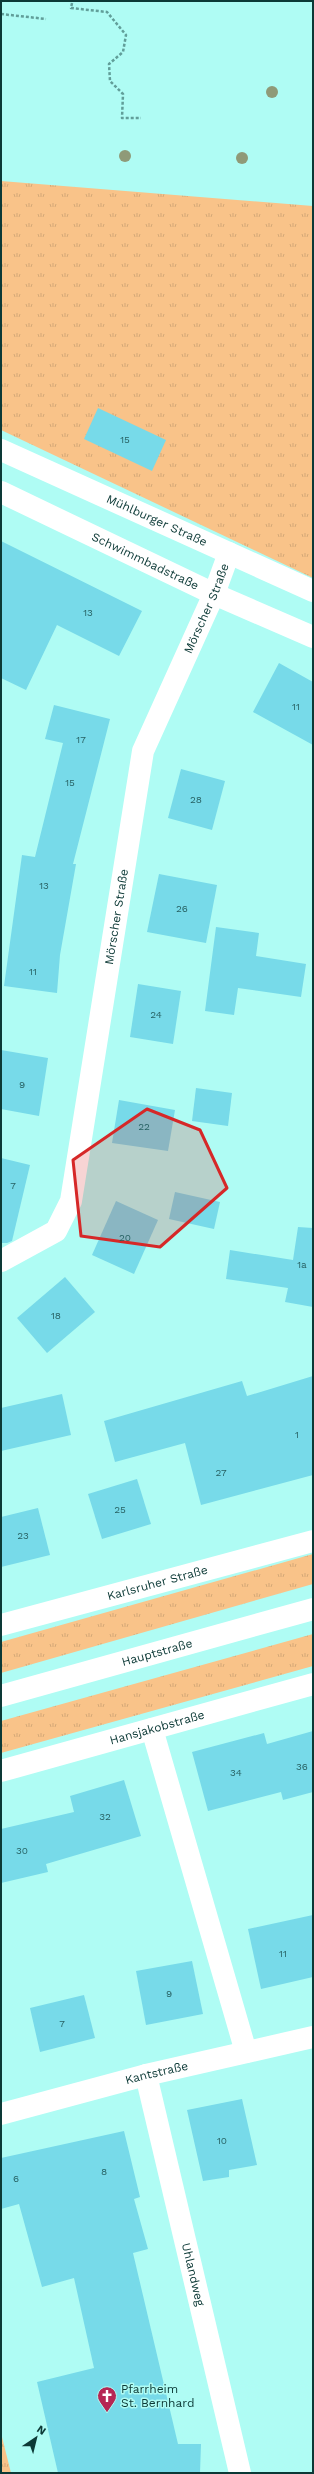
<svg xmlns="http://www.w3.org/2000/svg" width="314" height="2474" font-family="'Work Sans',sans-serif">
<defs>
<pattern id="grass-tufts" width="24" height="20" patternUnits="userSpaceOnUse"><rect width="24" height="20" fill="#f9c389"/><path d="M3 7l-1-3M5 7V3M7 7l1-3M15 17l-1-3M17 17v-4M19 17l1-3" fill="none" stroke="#d4a877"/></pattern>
</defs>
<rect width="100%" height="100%" fill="#affcf4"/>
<g fill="url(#grass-tufts)">
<path d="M1,181L313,206V578L1,430Z"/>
<path d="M313,1554V1584L1,1673V1642Z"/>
<path d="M313,1634V1666L1,1753V1721Z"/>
<path d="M1,2433L11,2473H1Z"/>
</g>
<g fill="#77dae9">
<path d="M98,408L166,440L152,471L84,439Z"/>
<path d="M1,541L142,611L119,656L57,625L26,690L1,678Z"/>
<path d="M279,663L313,682V745L253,712Z"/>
<path d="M54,705L110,719L73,864H76L60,955L57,993L4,986L22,855L35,857L63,743L45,739Z"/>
<path d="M181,769L225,781L212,830L168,818Z"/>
<path d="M159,874L217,885L206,943L147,932Z"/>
<path d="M216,927L259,933L256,956L306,964L301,997L238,988L234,1015L205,1011Z"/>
<path d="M138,984L181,991L173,1044L130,1037Z"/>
<path d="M1,1050L48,1058L39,1116L1,1109Z"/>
<path d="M196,1088L232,1093L228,1126L192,1121Z"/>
<path d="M119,1100L175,1110L168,1151L112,1143Z"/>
<path d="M1,1158L30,1165L12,1241L7,1243H1Z"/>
<path d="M175,1192L220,1202L214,1229L169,1219Z"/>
<path d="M116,1201L158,1220L134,1274L92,1255Z"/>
<path d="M298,1227L313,1228V1307L285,1302L288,1288L226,1279L230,1250L293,1260Z"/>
<path d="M65,1277L95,1312L47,1353L17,1318Z"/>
<path d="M313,1376V1475L201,1505L185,1443L115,1462L104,1421L242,1381L247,1396Z"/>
<path d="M62,1394L71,1435L1,1451V1408Z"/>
<path d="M137,1479L151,1524L102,1539L88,1494Z"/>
<path d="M38,1508L50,1555L1,1567V1517Z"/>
<path d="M313,1731V1792L283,1800L281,1792L208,1811L192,1752L264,1733L267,1744Z"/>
<path d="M124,1780L141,1836L46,1864L48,1872L1,1883V1829L74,1812L70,1796Z"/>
<path d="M313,1915V1977L261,1989L248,1929Z"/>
<path d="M192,1961L203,2014L146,2025L136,1971Z"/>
<path d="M84,1995L95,2038L40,2052L30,2008Z"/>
<path d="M242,2099L257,2165L229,2170V2177L203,2181L187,2110Z"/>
<path d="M124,2131L140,2197L134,2199L148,2249L133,2253L178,2444H201L200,2473H58L37,2382L94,2368L74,2278L42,2287L19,2204L1,2209V2158Z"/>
</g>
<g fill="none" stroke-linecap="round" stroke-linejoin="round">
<g stroke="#619e99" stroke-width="2.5" stroke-dasharray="3 2" stroke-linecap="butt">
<path d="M72,3L71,8L107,12L126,35L123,52L109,64L110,81L123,94L122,118H141"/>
<path d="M1,14L46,19"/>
</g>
<g stroke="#fff" stroke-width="22">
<path id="s1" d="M1,450L313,591"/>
<path id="s2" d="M1,492L214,594L313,637"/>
<path id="s3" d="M1,1261L56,1231L71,1201L143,751L214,594L229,553"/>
<path id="s4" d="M1,1625L313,1541"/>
<path id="s5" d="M1,1696L313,1609"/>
<path d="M152,1729L246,2052"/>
<path id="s6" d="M1,1771L313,1684"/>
<path id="s7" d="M146,2075L240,2473"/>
<path id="s8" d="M1,2114L146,2075L313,2037"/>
</g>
</g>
<g fill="#8f9a78">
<circle cx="272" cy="92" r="6"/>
<circle cx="125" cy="156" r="6"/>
<circle cx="242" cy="158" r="6"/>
</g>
<path fill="#d62828" fill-opacity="0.2" stroke="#d62828" stroke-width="3" stroke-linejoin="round" d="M147,1109L200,1130L227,1188L160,1247L81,1236L73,1160Z"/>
<defs>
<symbol id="church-pin" viewBox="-11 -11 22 30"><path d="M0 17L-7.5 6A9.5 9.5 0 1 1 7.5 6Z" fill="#b62754" stroke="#affcf4"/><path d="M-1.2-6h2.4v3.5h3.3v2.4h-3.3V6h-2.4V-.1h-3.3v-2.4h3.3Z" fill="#fff"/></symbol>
</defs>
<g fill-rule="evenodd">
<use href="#church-pin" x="96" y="2385" width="22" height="30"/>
</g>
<g text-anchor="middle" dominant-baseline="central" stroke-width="3" stroke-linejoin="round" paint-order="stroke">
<g font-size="10" fill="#276163">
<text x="125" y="439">15</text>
<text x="88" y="612">13</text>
<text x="296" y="706">11</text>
<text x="81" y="739">17</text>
<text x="70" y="782">15</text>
<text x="196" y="799">28</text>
<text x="44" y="885">13</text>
<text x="182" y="908">26</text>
<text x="33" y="971">11</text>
<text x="156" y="1014">24</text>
<text x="22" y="1084">9</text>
<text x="144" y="1126">22</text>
<text x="13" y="1185">7</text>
<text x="125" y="1237">20</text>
<text x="302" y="1264">1a</text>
<text x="56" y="1315">18</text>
<text x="297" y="1434">1</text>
<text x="221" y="1472">27</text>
<text x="120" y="1509">25</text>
<text x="23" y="1535">23</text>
<text x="302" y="1766">36</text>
<text x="236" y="1772">34</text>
<text x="105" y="1816">32</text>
<text x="22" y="1850">30</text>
<text x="283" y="1953">11</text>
<text x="169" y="1993">9</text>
<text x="62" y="2023">7</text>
<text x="222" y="2140">10</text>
<text x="104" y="2171">8</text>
<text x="16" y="2178">6</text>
</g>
<g font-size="12" fill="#0c3936" stroke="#affcf4">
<text stroke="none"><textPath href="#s1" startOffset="171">Mühlburger Straße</textPath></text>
<text stroke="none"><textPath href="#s2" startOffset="160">Schwimmbadstraße</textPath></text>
<text stroke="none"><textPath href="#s3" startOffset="708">Mörscher Straße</textPath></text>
<text stroke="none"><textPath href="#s3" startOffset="384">Mörscher Straße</textPath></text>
<text stroke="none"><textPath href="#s4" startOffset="162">Karlsruher Straße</textPath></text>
<text stroke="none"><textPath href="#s5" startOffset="162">Hauptstraße</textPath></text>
<text stroke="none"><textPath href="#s6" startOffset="162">Hansjakobstraße</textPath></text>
<text stroke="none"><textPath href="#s8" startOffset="161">Kantstraße</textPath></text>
<text stroke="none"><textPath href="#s7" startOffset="205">Uhlandweg</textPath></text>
</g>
<g font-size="12" fill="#0c3936" stroke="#affcf4" text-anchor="start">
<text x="121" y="2389">Pfarrheim<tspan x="121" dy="14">St. Bernhard</tspan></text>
</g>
</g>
<rect width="314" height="2474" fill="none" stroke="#0c3936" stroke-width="4"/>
<g transform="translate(36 2438) rotate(35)" stroke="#affcf4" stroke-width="3" paint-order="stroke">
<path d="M0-3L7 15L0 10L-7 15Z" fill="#0c3936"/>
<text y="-6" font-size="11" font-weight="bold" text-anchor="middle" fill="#0c3936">N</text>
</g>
</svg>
